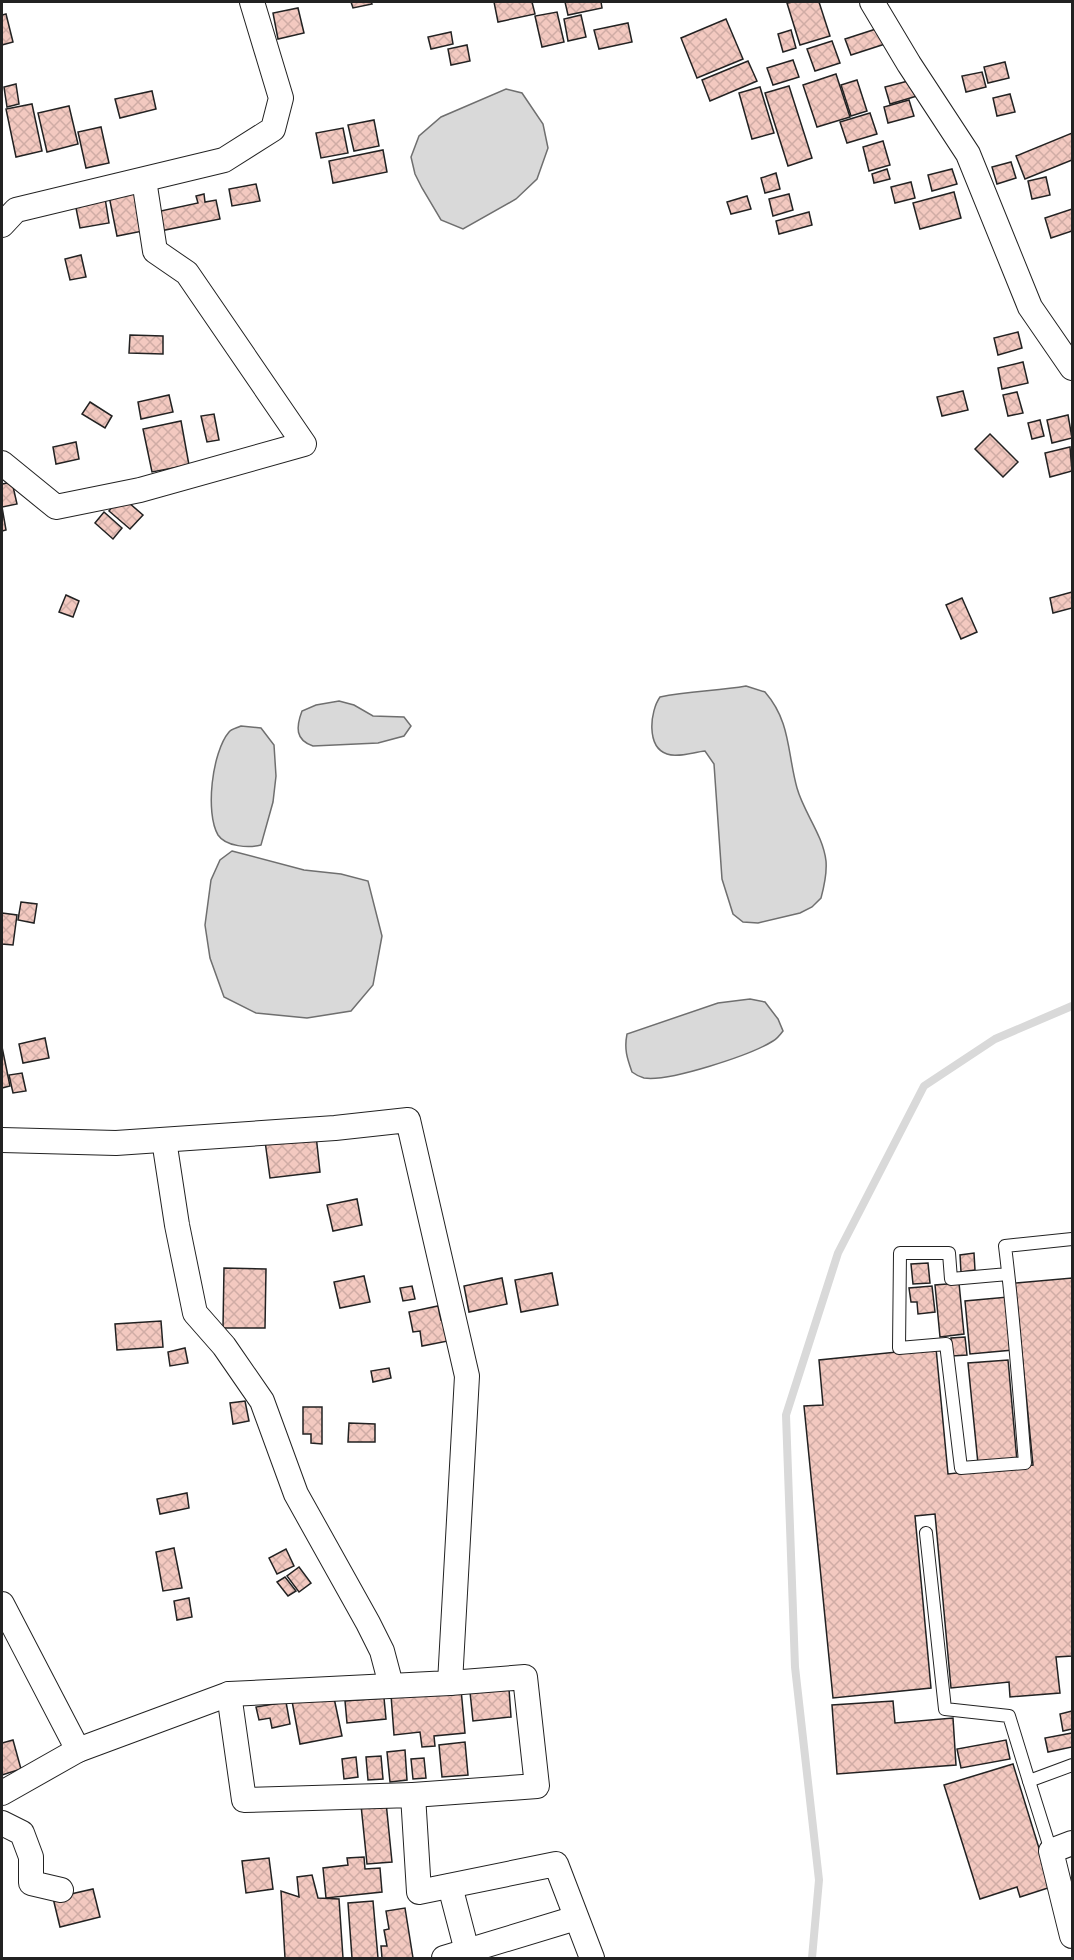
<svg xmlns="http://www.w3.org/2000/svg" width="1074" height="1960" font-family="Cabin,sans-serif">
<defs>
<pattern id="building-cross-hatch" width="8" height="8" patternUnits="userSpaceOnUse" patternTransform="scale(1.5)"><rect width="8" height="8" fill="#f3c9c0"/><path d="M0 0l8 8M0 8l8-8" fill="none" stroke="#d0aca5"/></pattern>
</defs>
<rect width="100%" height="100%" fill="#fff"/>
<g fill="#d9d9d9" stroke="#6f6f6f" stroke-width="1.5">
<path d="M506,89L522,93L543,124L548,148L537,179L516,199L463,229L441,220L422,188L415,174L411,157L419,136L441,117Z"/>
<path d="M746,686L765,692C791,722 787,752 797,788C804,813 823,835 826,861C827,873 824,887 821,898L812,907L800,913L758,923L743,922L733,914L722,879L714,764L705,751C694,752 677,758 667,754C646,747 650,711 660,697C689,691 718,691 746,686Z"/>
<path d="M339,701L354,705L373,716L404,717L411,726L404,736L378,743L313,746C295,740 296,727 302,711L316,705Z"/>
<path d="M241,726L261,728L274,745L276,776L273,802L261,845C249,848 226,847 218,835C205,813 212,752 229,732C231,729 237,728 241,726Z"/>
<path d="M232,851L304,870L341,874L368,881L382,936L373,985L351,1011L307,1018L256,1013L224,997L210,958L205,925L211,880L220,860Z"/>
<path d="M750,999L765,1002L778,1019L783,1031C780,1035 777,1039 773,1041C751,1055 669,1082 644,1078C640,1077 636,1075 632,1072C627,1058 624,1049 627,1034L718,1003Z"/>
</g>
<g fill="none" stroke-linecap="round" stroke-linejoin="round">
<path stroke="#d9d9d9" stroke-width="8" d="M812,1958L819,1880L795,1667L786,1415L838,1253L924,1086L995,1039L1072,1006"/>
</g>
<g fill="url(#building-cross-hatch)" stroke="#222" stroke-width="1.5">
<path d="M351,2H371L372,4L353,8Z"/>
<path d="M494,2H532L535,14L498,22Z"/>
<path d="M565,2H601L602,8L568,15Z"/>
<path d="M793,2H819L830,36L800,45L787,3Z"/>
<path d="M298,8L304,33L278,39L273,13Z"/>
<path d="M557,12L564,42L542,47L535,16Z"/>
<path d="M6,14L13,42L2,45V15Z"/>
<path d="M581,15L586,37L568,41L564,19Z"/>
<path d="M726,19L743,59L697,78L681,38Z"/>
<path d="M628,23L632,42L599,49L594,30Z"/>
<path d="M879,28L885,44L851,55L845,39Z"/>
<path d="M791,30L796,48L783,52L778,34Z"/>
<path d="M451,32L453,44L431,49L428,37Z"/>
<path d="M832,41L840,63L815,71L807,49Z"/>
<path d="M467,45L470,61L451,65L448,49Z"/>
<path d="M793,60L799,77L773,85L767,68Z"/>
<path d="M748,61L757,81L710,101L702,80Z"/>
<path d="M1005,62L1009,78L988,83L984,67Z"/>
<path d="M982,72L986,87L966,92L962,76Z"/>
<path d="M836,74L850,117L817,127L803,85Z"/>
<path d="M857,80L867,111L851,116L841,85Z"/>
<path d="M912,80L917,96L890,104L885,87Z"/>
<path d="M16,84L19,104L7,107L4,87Z"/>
<path d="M789,86L812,158L788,166L765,93Z"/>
<path d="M760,87L774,133L752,139L739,93Z"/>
<path d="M152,91L156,109L120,118L115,99Z"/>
<path d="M1010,94L1015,112L997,116L993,98Z"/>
<path d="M909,100L914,116L888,123L884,107Z"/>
<path d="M32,104L42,151L16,157L6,109Z"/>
<path d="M69,106L78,144L47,152L38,113Z"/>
<path d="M870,113L877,134L847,143L840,122Z"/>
<path d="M374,120L379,146L354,151L348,125Z"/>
<path d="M101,127L109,163L86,168L78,132Z"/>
<path d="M343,128L348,153L321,158L316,133Z"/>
<path d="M1072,133V160L1025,179L1016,156Z"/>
<path d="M883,141L890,165L869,171L863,147Z"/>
<path d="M383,150L387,172L333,183L329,161Z"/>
<path d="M1011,162L1016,178L997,184L992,167Z"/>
<path d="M887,169L890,179L874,183L872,174Z"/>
<path d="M952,169L957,184L932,191L928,175Z"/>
<path d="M776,173L780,189L765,193L761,178Z"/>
<path d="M1046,177L1050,195L1032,199L1028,181Z"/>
<path d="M911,182L915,198L895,203L891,187Z"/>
<path d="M256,184L260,201L232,206L229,189Z"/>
<path d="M136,191L143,231L117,236L109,196Z"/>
<path d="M954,192L961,218L920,229L913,203Z"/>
<path d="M204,194L205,202L216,200L220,219L160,231L156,212L198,203L196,196Z"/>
<path d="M789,194L793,210L773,216L769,199Z"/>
<path d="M747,196L751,209L731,214L727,202Z"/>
<path d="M105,198L109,223L80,228L75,203Z"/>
<path d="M1072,209V231L1051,238L1045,218Z"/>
<path d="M809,212L812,225L779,234L776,221Z"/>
<path d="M81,255L86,277L70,280L65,259Z"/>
<path d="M1018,332L1022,348L998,355L994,338Z"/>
<path d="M130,335L163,336V354L129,353Z"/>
<path d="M1023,362L1028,383L1002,389L998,368Z"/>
<path d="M963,391L968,410L942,416L937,397Z"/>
<path d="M1017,392L1023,413L1008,416L1003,395Z"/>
<path d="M169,395L173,412L141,419L138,402Z"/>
<path d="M90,402L112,416L105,428L82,414Z"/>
<path d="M214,414L219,440L207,442L201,416Z"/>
<path d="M1068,415L1072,438L1052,443L1047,420Z"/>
<path d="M1040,420L1044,436L1032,439L1028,423Z"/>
<path d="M181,421L189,465L152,472L143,429Z"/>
<path d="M990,434L1018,462L1003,477L975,449Z"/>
<path d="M76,442L79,459L56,464L53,447Z"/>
<path d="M1070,447L1072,471L1050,477L1045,453Z"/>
<path d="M12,482L17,504L2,507L6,530L2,531V484Z"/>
<path d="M121,496L143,515L130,529L109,511Z"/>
<path d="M104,512L122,528L113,539L95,523Z"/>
<path d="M1072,592V608L1053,613L1050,598Z"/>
<path d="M66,595L79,601L73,617L59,612Z"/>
<path d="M962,598L977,632L961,639L946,605Z"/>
<path d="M21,902L37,904L34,923L18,920Z"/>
<path d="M2,913L17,915L13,945L2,944Z"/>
<path d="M45,1038L49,1058L23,1063L19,1044Z"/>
<path d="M2,1047L10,1086L2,1088Z"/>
<path d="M22,1073L26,1091L13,1093L9,1075Z"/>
<path d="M316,1135L320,1172L270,1178L265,1141Z"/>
<path d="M357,1199L362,1225L333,1231L327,1205Z"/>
<path d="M974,1253L975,1270L961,1272L960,1255Z"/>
<path d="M928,1263L930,1283L913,1284L911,1264Z"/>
<path d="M224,1268L266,1269L265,1328H223Z"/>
<path d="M552,1273L558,1305L521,1312L515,1280Z"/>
<path d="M364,1276L370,1302L340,1308L334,1282Z"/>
<path d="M502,1278L507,1304L469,1312L464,1286Z"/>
<path d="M1072,1278V1656L1056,1657L1060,1693L1010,1697L1009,1682L951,1688L935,1514L915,1516L931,1688L833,1698L804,1406L823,1405L819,1360L936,1348L948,1474L1033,1465L1015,1283Z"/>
<path d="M959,1283L964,1334L940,1337L935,1285Z"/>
<path d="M412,1286L415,1299L403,1301L400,1288Z"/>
<path d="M932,1286L935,1312L918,1314L917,1302H911L909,1288Z"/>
<path d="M1008,1297L1013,1350L970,1354L965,1301Z"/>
<path d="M438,1306L441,1320L444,1319L448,1341L422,1346L420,1331L413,1332L409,1312Z"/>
<path d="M161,1321L163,1347L117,1350L115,1324Z"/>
<path d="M965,1337L967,1355L952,1356L951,1338Z"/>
<path d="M185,1348L188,1363L170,1366L168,1352Z"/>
<path d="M1008,1360L1017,1461L978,1464L968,1363Z"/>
<path d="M389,1368L391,1378L373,1382L371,1371Z"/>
<path d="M245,1401L249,1421L233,1424L230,1403Z"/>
<path d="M303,1407H322V1444L311,1443V1434H303Z"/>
<path d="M349,1423L375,1424V1442H348Z"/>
<path d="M187,1493L189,1508L160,1514L157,1499Z"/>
<path d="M174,1548L182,1588L163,1591L156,1552Z"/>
<path d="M286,1549L294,1566L277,1574L269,1558Z"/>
<path d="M299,1567L311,1583L299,1592L287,1576Z"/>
<path d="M285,1577L296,1591L288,1596L277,1582Z"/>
<path d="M189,1598L192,1617L177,1620L174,1601Z"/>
<path d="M461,1689L465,1733L434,1736L435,1746L422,1747L420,1732L394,1735L391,1695Z"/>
<path d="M509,1689L511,1717L473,1721L470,1692Z"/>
<path d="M333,1693L342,1736L300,1744L292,1701Z"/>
<path d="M384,1698L386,1719L347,1723L345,1701Z"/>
<path d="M893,1701L895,1723L953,1718L956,1765L837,1774L832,1705Z"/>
<path d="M286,1702L290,1724L272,1728L270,1718L259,1720L256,1707Z"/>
<path d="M1072,1711V1729L1063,1731L1060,1714Z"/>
<path d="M1072,1733V1747L1048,1752L1045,1738Z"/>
<path d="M13,1740L21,1769L2,1775V1743Z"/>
<path d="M1006,1740L1010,1759L961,1768L957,1749Z"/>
<path d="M465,1742L468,1775L442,1777L439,1745Z"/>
<path d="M405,1750L407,1780L390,1782L387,1752Z"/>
<path d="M381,1756L383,1779L368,1780L366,1757Z"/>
<path d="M356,1757L358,1777L344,1779L342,1759Z"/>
<path d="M424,1758L426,1778L413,1779L411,1759Z"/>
<path d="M1013,1764L1051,1887L1020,1897L1017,1887L980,1899L944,1785Z"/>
<path d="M386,1802L392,1862L367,1864L361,1805Z"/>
<path d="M364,1857L365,1869L380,1868L382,1892L326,1898L323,1868L348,1865L347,1858Z"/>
<path d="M269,1858L273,1889L246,1893L242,1861Z"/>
<path d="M312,1875L318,1898L339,1899L343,1958H285L281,1891L299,1897L297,1877Z"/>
<path d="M93,1889L100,1917L60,1927L53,1898Z"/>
<path d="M373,1901L378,1958H352L348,1903Z"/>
<path d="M405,1908L413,1958H382L381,1946H387L384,1930L389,1929L386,1911Z"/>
</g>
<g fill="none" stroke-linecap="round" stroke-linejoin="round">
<defs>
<g id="service">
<path d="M1008,1274L951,1279L949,1253H900L899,1348L946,1344L961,1468L1025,1463C1019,1390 1014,1318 1005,1246L1072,1239"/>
<path d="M926,1533L945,1709L1009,1716L1029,1781L1072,1765"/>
<path d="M1029,1781L1051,1851"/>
</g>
<g id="minor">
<path d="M872,2L909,64L968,154L1030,307L1072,368"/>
<path d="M2,225L16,210L224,160L273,129L281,98L252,2"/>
<path d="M2,463L56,507L140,490L304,444L187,273L155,251L144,180"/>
<path d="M2,1140L116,1143L335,1128L408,1120L467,1376L450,1683L229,1694L78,1750"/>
<path d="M164,1140L177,1225L195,1313L224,1346L262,1401L296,1494L368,1623L382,1651L391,1685"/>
<path d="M2,1604L78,1750L2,1793"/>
<path d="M229,1694L244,1800L413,1795L419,1892L556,1864L592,1958"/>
<path d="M413,1795L537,1786L525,1677L450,1683"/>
<path d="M2,1823L22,1833L31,1857V1883L61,1890"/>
<path d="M1072,1843L1051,1851L1072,1936"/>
<path d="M450,1886L467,1951"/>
<path d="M444,1958L576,1918"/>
</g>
</defs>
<use href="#service" stroke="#222" stroke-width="14"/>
<use href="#minor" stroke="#222" stroke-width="26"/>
<use href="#service" stroke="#fff" stroke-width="12"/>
<use href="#minor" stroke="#fff" stroke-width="24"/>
</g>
<rect width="1074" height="1960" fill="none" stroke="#222222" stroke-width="6"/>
</svg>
